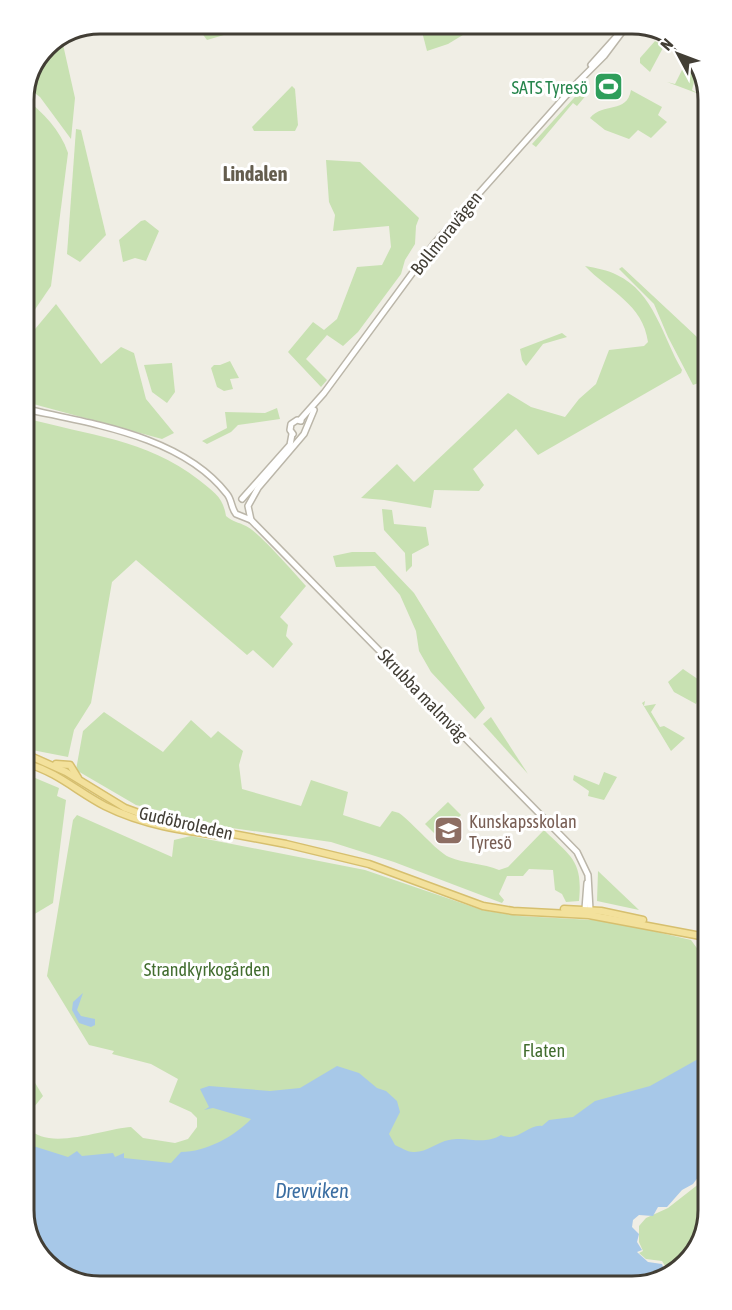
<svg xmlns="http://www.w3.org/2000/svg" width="732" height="1310" font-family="'Asap Condensed',sans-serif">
<rect width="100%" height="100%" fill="#f0eee5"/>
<g fill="#c8e1b2">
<path d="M206,24H243L244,29L207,40L201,32Z"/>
<path d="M420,24H481L448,44L427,51Z"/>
<path d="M62,40L75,98L71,139L40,97L28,88L47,46Z"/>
<path d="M655,41L664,46L650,72L640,63V58Z"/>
<path d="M682,54L692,58L698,65L692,90L699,94L667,82L675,84L688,58Z"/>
<path d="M292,86L295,89L298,125L295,131H254L252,127Z"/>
<path d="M589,86L588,93L577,106L573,103L536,147L532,144L584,87Z"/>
<path d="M631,90L662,107L658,115L667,122L651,138L638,130L629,139L605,130L590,118C603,102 627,114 631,90Z"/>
<path d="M24,97C43,113 60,129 68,153L51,286L25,324Z"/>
<path d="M76,129L81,130L106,235L80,262L67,254Z"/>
<path d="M326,160L360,162L419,218L416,226L415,244L405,260L401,274L358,332L343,346L327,335L306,359L327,380L321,387L288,352L313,322L324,330L337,319L357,267L382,265L391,247L389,226L333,231L335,215L329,202Z"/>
<path d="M145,220L159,231L146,261L135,258L123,262L119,240L141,221Z"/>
<path d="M585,266C596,268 608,270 617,275C654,292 663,338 682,370L681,373L538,455L516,429L473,469L484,485L479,491L434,490L431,508L384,500L361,498L397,464L414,482L508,393L531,407L565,417L579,399L596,384L609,350L644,346L648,342C643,304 609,291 585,266Z"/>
<path d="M622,267L697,337H703L704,381L693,385L668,337L654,304L619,269Z"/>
<path d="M56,304L101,364L121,347L134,353L146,399L174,433L162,439L26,402L25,341Z"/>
<path d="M562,333L567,337L543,344L526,366L522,360L520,349Z"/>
<path d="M230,361L239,378L230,379L233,389L224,391L217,387L211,368L214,365H220Z"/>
<path d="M172,363L175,392L167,403L152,392L144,365Z"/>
<path d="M277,408L280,419L238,425L231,432L207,444L202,441L227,428L225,412L265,413Z"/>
<path d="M26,418C89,436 145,438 199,480C214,492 223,497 226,516C233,522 238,522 246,526C259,532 295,574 306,586L280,617L288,625L286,636L293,644L273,668L253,650L247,655L136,560L112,582L91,703L74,730L68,757L27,749Z"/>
<path d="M382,509L392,510L394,524L426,527L429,545L412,554V566L406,572L405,553L384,530Z"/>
<path d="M352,552H375L414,593L485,708L475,719L431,672L419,651L416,631L400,595L375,566L336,567L333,556Z"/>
<path d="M683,669L705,684L696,704L674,692L668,682Z"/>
<path d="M645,701L644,706L656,704L651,712L660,727L664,726L685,738L671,751L642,703Z"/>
<path d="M104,712L163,752L191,720L211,738L218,731L243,751L239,765L242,789L301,806L311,780L348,792L343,815L380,827L392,811L399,813C413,823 436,851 449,857C465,864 483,863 499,870L508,867L544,830C571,857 583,860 579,901L566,902L562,894L555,890L553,870L529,869L523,876H507L499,894L504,900L502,903L394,862L331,842L232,828L136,805L76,770L83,731Z"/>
<path d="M491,717L528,774L483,724Z"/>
<path d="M604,772L617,777L604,800L588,796L589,791L573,780L574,775L599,785Z"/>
<path d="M28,775L59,788L57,796L66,800L53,903L28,918Z"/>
<path d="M448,802L461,815L438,837L425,824Z"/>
<path d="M77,815L172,857L174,840L191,836L365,870L482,910L520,916L610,921L691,940L707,962V1118L96,1286L58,1273L30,1239L29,1128C47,1152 107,1128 131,1127L143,1138L175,1143L188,1139L197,1127V1118L191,1112L169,1102L178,1079L151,1064L112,1054L114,1051L89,1045L47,976L73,820Z"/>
<path d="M598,871L639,910L597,901Z"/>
<path d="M29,1073L43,1096L29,1113Z"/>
<path d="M700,1183L708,1184V1214L695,1252L673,1270L667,1269L662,1261L646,1259L639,1253L643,1251L639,1242V1226L646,1218L668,1208Z"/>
</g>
<g fill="#a7c8e8">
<path d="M83,993L77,1010L81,1016L95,1019V1025L91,1027L79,1023L72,1010L73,1002Z"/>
<path d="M707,1054L708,1175L701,1173L693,1184L682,1190L667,1207H658L653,1216L639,1215L633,1220L632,1227L639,1234L637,1242L642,1250L637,1252L648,1262L662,1264L664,1270L670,1272L661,1280L96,1286L58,1273L30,1239V1145L68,1157L77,1151L82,1156L113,1153L115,1157L124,1153V1158L171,1163L181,1152C206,1152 235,1136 251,1119L213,1108L204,1110L209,1107L200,1089L209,1086L270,1091L300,1088L337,1066L359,1073L377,1088L386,1091L397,1101L400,1112L389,1134L395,1145C400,1147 407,1152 413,1152C426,1153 437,1142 449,1140C469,1136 482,1146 501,1135C518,1143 528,1124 542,1126L549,1120L573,1117L595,1101L650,1086Z"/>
</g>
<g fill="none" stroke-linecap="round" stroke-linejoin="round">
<defs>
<g id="minor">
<path d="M591,65L617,36"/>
<path d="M26,409C92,424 182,436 227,494C232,500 231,508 236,514L251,520L577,852L588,875L590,910"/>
<path d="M300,420L324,393L433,245L579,81L604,56L628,24"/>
<path d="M293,434L290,430L291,424L297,420L301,421"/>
<path d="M242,499L290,445L292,434"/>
<path d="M251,520L248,506L258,488L304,434L314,410"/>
<path d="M585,909L587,883"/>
</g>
<g id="major">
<path d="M28,755L66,772L125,808L158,820L286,844L369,864L483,906L513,911L589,915L706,937"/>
<path d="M28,764C57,772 78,792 105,806C143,825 184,831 226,836"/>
<path d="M56,764L70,765L78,778"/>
<path d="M564,909L601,911L643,920"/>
</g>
</defs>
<use href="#minor" stroke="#bbb6a9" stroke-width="8"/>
<use href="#major" stroke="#d6bf6e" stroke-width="9"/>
<use href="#minor" stroke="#fff" stroke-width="5"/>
<use href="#major" stroke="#f3e19c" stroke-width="6"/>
</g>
<defs>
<symbol id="stadium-square" viewBox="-11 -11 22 22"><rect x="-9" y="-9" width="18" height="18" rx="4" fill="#2e9e5b" stroke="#fff"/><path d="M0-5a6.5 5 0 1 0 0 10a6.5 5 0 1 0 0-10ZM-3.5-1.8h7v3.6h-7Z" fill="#fff"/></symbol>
<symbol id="school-square" viewBox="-11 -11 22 22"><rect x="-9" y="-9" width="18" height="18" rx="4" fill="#8d6e63" stroke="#fff"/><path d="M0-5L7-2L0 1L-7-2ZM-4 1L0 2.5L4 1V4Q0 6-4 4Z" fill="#fff"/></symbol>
</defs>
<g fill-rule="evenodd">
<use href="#stadium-square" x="592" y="70" width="33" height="33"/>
<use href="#school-square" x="432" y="814" width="33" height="33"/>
</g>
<g text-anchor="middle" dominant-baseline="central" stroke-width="6" stroke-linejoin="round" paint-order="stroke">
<g font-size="18" fill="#27864d" stroke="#fff" text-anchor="end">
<text x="588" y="87">SATS Tyresö</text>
</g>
<g font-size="18" fill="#423e35" stroke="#fff">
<text transform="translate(446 233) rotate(-51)">Bollmoravägen</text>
<text transform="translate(423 695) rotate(46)">Skrubba malmväg</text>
<text transform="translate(186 823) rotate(13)">Gudöbroleden</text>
</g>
<g font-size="18" fill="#785e54" stroke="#fff" text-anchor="start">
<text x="469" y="821">Kunskapsskolan<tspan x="469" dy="21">Tyresö</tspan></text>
</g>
<g font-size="18" fill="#426d2f" stroke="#fff">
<text x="207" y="969">Strandkyrkogården</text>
<text x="544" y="1050">Flaten</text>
</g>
<g font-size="20" font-weight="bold" fill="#645d4e" stroke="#fff">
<text x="255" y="173">Lindalen</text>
</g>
<g font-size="20" font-style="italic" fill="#3b6ea2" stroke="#fff">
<text x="312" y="1190">Drevviken</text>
</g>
</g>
<path d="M0 0H732V1310H0ZM100 34H632A66 66 0 0 1 698 100V1210A66 66 0 0 1 632 1276H100A66 66 0 0 1 34 1210V100A66 66 0 0 1 100 34Z" fill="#fff" fill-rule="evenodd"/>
<path fill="none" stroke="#423e35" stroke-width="3" d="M100 34H632A66 66 0 0 1 698 100V1210A66 66 0 0 1 632 1276H100A66 66 0 0 1 34 1210V100A66 66 0 0 1 100 34Z"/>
<g transform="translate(678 54) rotate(311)" stroke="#ffffff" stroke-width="4.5" paint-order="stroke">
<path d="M0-4.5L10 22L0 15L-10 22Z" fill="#423e35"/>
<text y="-9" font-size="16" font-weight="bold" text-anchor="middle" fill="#423e35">N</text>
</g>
</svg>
